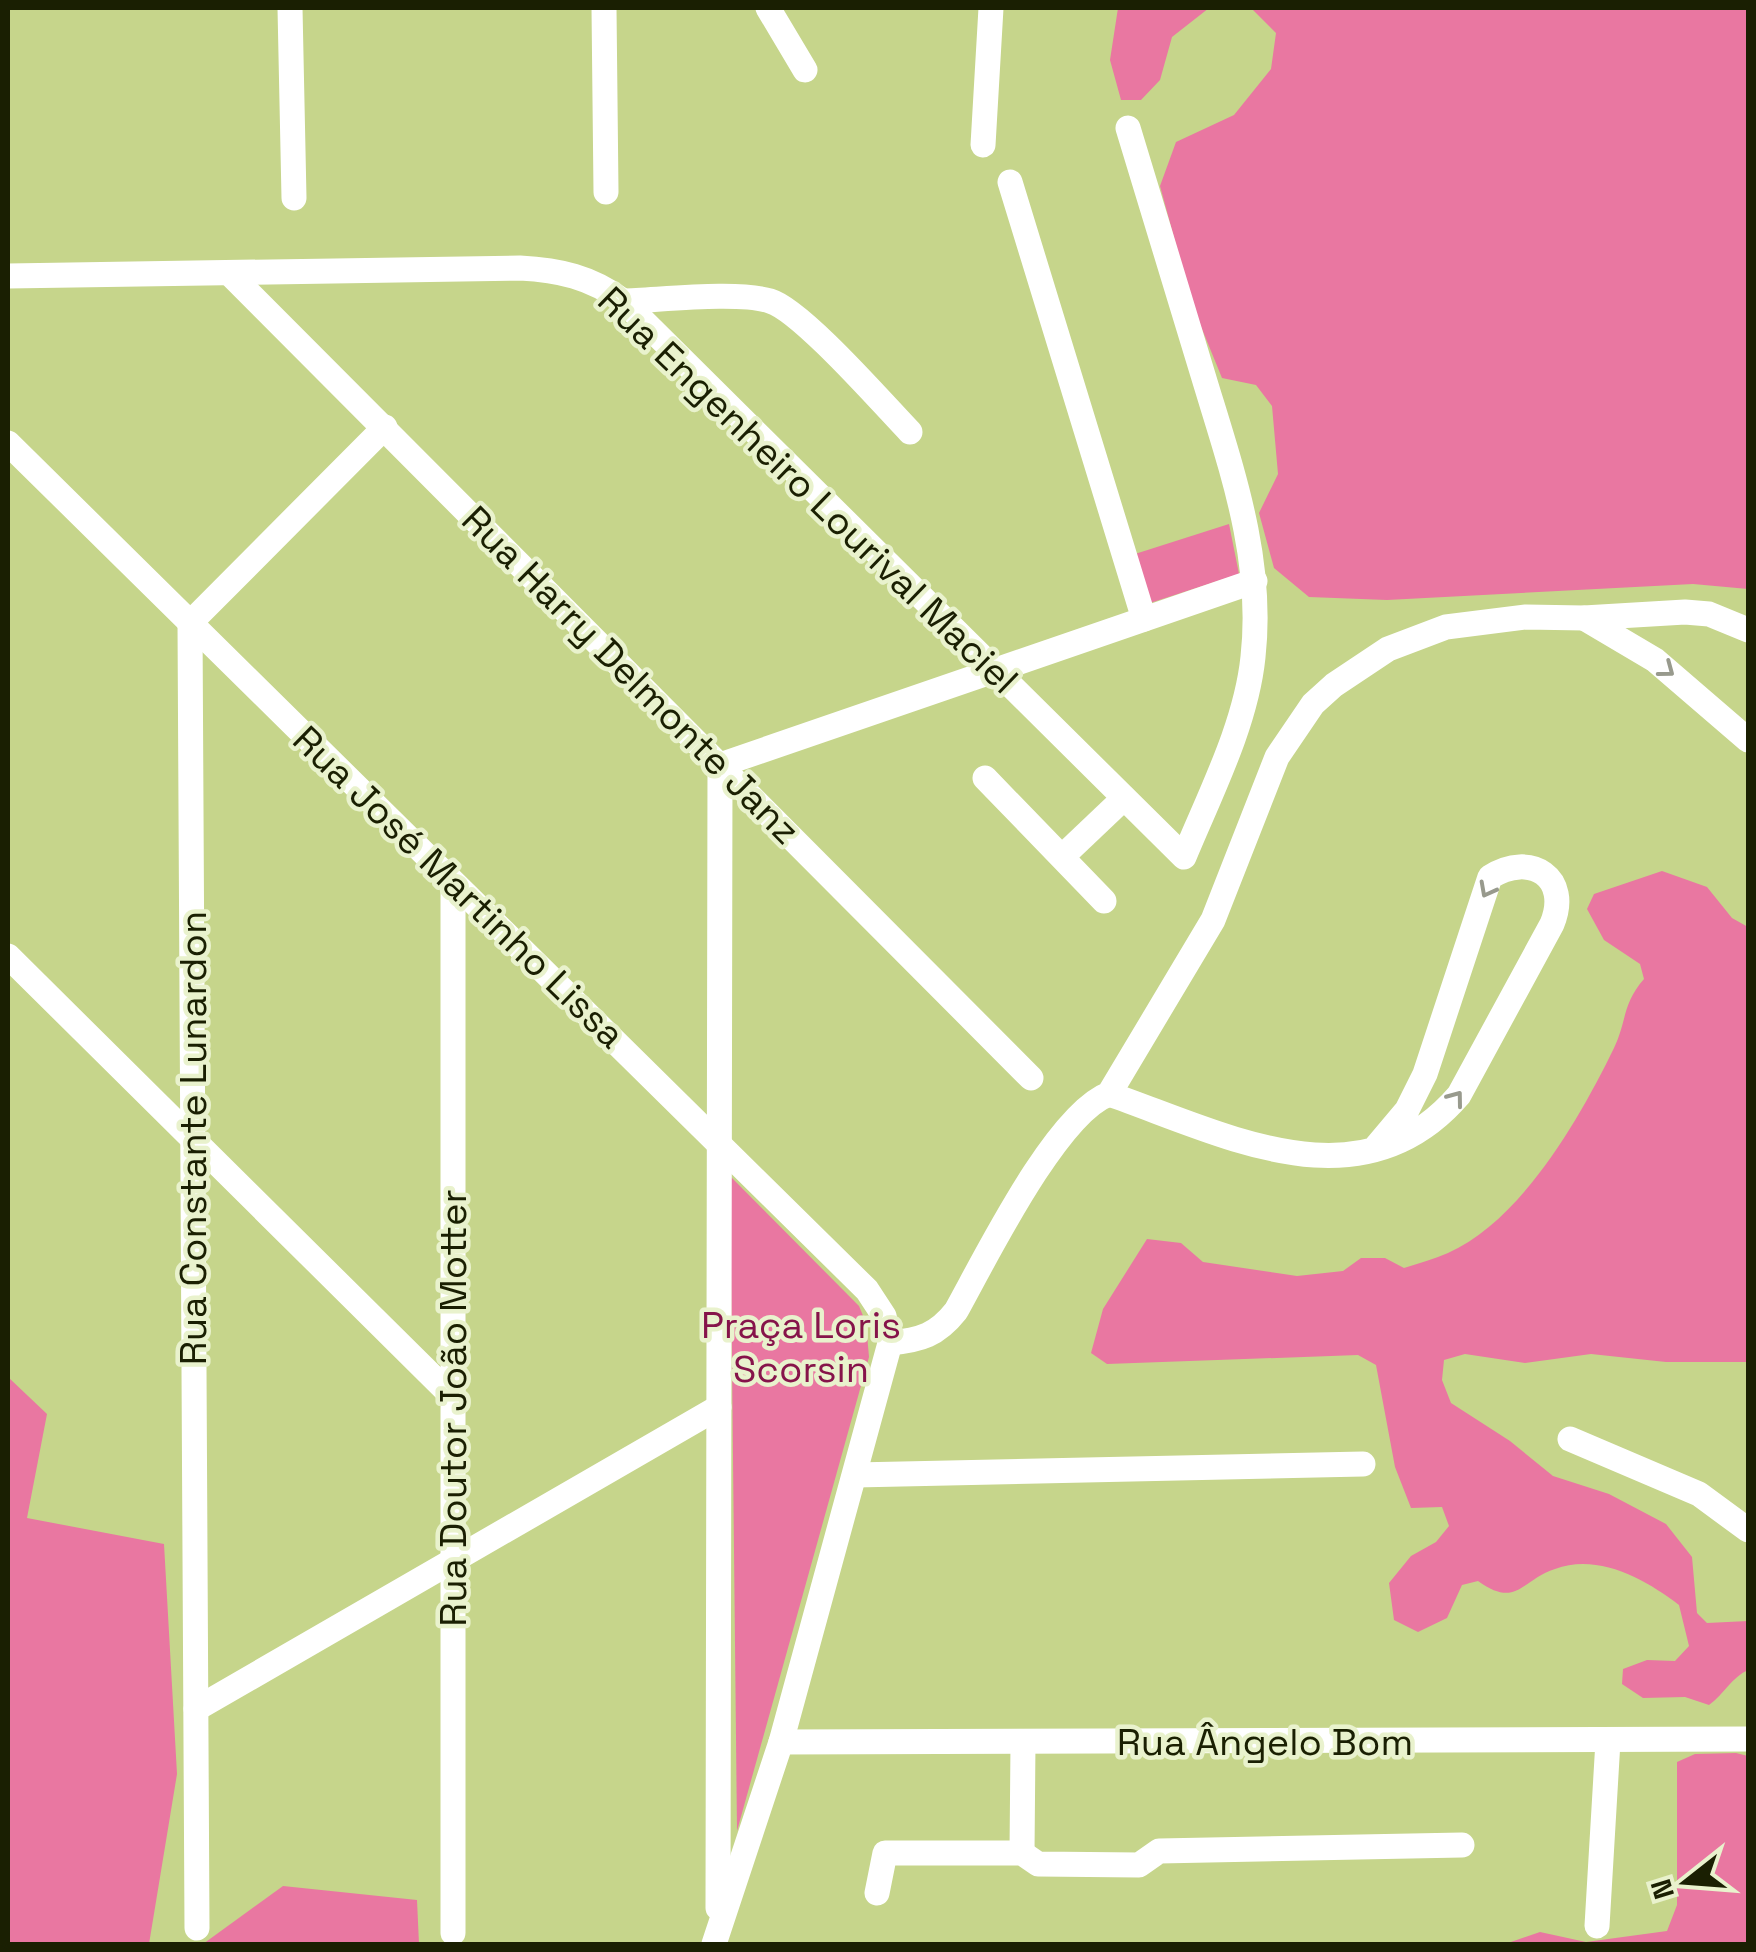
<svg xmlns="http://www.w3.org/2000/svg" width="1756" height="1952" font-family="'Space Grotesk',sans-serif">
<rect width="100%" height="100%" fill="#c6d58b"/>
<g fill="#e977a1">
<path d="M1118,8H1209L1172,37L1160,80L1141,100H1121L1110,60Z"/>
<path d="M1251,8H1748V589L1693,584L1387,600L1309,597L1274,568L1259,513L1278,474L1272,406L1256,385L1222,378L1193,307L1160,186L1176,142L1234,115L1271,69L1276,33Z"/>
<path d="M1229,524L1239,574L1150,603L1135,554Z"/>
<path d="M1662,871L1707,887L1732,918L1748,927V1362H1666L1591,1354L1525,1363L1465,1354L1444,1360L1442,1380L1451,1403L1510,1441L1553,1476L1609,1494L1666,1524L1692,1557L1697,1613L1707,1623L1748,1621V1670C1732,1677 1724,1694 1709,1705L1685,1697L1643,1698L1622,1684L1623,1669L1647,1660L1675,1661L1689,1646L1679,1605C1645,1579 1598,1553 1555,1569C1521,1580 1517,1609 1478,1581L1462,1585L1447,1618L1418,1632L1394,1620L1389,1583L1411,1556L1436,1542L1449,1526L1442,1507L1411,1508L1395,1467L1376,1365L1358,1355L1107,1364L1091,1353L1103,1309L1147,1239L1181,1243L1203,1262L1297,1276L1343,1271L1361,1258H1385L1404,1268C1419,1263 1434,1259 1448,1253C1521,1221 1580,1118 1614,1048C1627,1021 1622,1004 1644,979L1640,964L1604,940L1587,909L1594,894Z"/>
<path d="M730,1176L859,1306L866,1323L869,1357L737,1831Z"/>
<path d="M8,1377L47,1414L27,1518L164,1544L177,1774L149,1944H8Z"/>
<path d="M1736,1753L1748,1756V1944H1505L1540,1932L1586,1942L1667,1931L1677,1905V1762L1695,1754Z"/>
<path d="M283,1886L417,1900L419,1944H203Z"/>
</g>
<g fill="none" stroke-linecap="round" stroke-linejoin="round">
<g stroke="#fff" stroke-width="25">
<path d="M290,8L294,198"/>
<path d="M604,8L606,192"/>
<path d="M768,8L805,70"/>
<path d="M983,145L991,8"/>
<path d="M1010,182L1144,619"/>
<path d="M229,273L1031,1078"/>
<path d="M8,276L520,268C559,270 591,277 623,301L1184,857C1210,794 1246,725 1253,657C1264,558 1231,468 1203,375C1178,293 1153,211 1128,128"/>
<path d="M623,301C660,300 738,291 770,301C801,310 883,404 910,432"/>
<path d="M8,443L867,1290L884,1316L890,1343L781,1742L714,1944"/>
<path d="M1584,618L1655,660L1748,740"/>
<path d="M985,778L1104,901"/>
<path d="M1064,855L1124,798"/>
<path d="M8,956L453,1397"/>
<path d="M1109,1094C1224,1134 1361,1209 1459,1095L1552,924C1571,878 1531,851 1490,877L1425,1074L1407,1110L1375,1148"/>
<path d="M890,1343C921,1340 937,1335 956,1311C985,1259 1056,1114 1109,1094L1213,920L1277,757L1313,704L1334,685L1388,649L1446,627L1526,617L1584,618L1685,612L1709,614L1748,630"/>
<path d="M1570,1439L1699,1494L1748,1530"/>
<path d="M855,1475L1363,1464"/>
<path d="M196,1709L719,1407"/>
<path d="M781,1742L1748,1739"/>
<path d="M1022,1853L1023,1743"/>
<path d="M877,1893L885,1853H1022L1038,1864L1139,1865L1159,1851L1462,1845"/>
<path d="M718,1908L720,765L1255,581"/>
<path d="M1597,1926L1608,1741"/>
<path d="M197,1928L190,623L385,427"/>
<path d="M453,1933V883"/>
</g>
</g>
<defs><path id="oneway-chevron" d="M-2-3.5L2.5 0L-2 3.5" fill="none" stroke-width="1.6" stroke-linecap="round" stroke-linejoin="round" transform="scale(2.5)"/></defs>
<g stroke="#989a8d">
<use href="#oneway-chevron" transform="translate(1667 670) rotate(37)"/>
<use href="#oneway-chevron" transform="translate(1487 890) rotate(118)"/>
<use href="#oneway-chevron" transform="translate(1456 1098) rotate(-53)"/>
</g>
<g text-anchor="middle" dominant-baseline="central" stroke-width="9" stroke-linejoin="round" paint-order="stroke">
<g font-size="38" fill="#1a1f02" stroke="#e9f2cd">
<text transform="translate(808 490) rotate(44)">Rua Engenheiro Lourival Maciel</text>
<text transform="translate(631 675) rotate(45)">Rua Harry Delmonte Janz</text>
<text transform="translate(459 887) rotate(44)">Rua José Martinho Lissa</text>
<text transform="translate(193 1138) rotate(-90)">Rua Constante Lunardon</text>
<text transform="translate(453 1408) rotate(-90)">Rua Doutor João Motter</text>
<text x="1265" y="1742">Rua Ângelo Bom</text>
</g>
<g font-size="38" fill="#86144a" stroke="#e9f2cd">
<text x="801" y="1325">Praça Loris<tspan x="801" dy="44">Scorsin</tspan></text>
</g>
</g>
<rect width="1756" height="1952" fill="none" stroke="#1a1f02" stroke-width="20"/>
<g transform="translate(1686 1882) rotate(253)" stroke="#e9f2cd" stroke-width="8" paint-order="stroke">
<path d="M0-8L18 38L0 25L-18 38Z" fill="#1a1f02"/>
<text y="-15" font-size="28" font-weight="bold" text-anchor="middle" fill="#1a1f02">N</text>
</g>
</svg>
